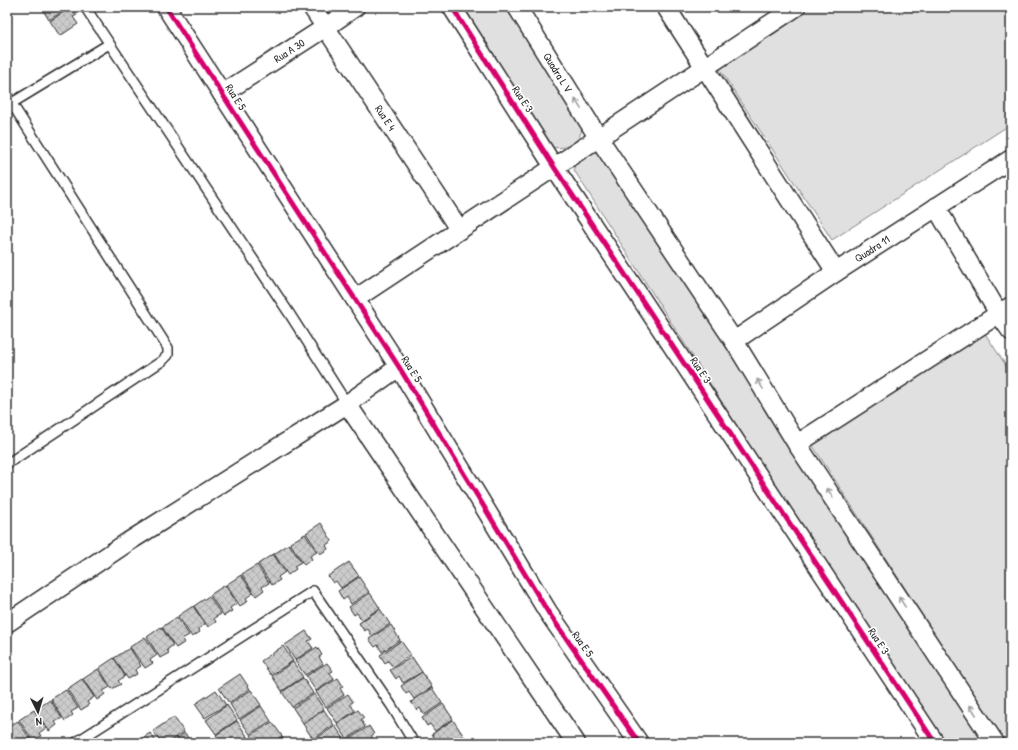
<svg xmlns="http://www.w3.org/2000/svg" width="1018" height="750" font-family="'Patrick Hand',sans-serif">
<defs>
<pattern id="building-cross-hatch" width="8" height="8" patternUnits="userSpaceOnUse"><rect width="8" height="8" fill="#cbcbcb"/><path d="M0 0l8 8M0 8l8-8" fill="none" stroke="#aeaeae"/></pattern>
</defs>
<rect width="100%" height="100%" fill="#fff"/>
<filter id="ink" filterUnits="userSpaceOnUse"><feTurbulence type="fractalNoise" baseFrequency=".025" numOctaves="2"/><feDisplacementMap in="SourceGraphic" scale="8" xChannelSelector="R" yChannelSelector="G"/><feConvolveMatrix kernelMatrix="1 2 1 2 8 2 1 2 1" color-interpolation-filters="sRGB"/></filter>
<g filter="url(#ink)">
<g fill="#e0e0e0" stroke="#868686">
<path d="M461,7H507L583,125C580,143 568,150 551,147Z"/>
<path d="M799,7H1011V124L832,240L715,62Z"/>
<path d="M600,147L985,743H939L574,170L575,164Z"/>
<path d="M982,329L1011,373V743H1005L811,443Z"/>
</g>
<g fill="url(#building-cross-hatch)" stroke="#2b2b2b">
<path d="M41,7H67L68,8L49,20Z"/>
<path d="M71,7L77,15L73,17L78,24L60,36L50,21Z"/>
<path d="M321,523L332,541L326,545L328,549L320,554L306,533Z"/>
<path d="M305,534L317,552L310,556L312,559L304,565L290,543Z"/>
<path d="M289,544L301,562L294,566L296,569L288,575L274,554Z"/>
<path d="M273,554L285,572L278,577L280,580L272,585L258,564Z"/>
<path d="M349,562L359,576L341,588L336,581L333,583L328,576Z"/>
<path d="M257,565L269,583L262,587L264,590L256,596L242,574Z"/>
<path d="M241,575L253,593L246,598L248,601L240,606L226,585Z"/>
<path d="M359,577L369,592L351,604L347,597L343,600L338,591Z"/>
<path d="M225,585L237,603L230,608L232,611L224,616L210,595Z"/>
<path d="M370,593L380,608L362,620L357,613L354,615L349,607Z"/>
<path d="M209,596L221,614L214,618L216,622L208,627L194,606Z"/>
<path d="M193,606L205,624L198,629L200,632L192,637L178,616Z"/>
<path d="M380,609L390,624L372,636L368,629L364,631L359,623Z"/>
<path d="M177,617L189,635L182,639L185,642L176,648L162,627Z"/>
<path d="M391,625L400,640L382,652L378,645L375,647L369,639Z"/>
<path d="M161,627L173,645L167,650L169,653L160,658L147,637Z"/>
<path d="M306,631L312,639L308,641L313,648L295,660L285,645Z"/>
<path d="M145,637L157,655L150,660L153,663L145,668L130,647Z"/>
<path d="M401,641L411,655L393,667L388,661L385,663L380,655Z"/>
<path d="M283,646L293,661L271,675L261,661Z"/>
<path d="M317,647L322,655L319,657L323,664L305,675L295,661Z"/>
<path d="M130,648L141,666L135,670L137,674L128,679L114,658Z"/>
<path d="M412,657L422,672L403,683L399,676L396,679L390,670Z"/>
<path d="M114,658L125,676L118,681L121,684L112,689L99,668Z"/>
<path d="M293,662L303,677L282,691L272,676Z"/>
<path d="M327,663L333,671L329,673L334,679L316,691L306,676Z"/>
<path d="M98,669L110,687L103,691L105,694L97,700L83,679Z"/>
<path d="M422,672L432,687L414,699L409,692L406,694L401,686Z"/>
<path d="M240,674L250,689L229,703L219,688Z"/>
<path d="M303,678L313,693L292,707L282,692Z"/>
<path d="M338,678L343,686L340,688L344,695L326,707L316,692Z"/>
<path d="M82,679L94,697L87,702L89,705L81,710L67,689Z"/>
<path d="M432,688L442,703L424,715L420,708L417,710L411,702Z"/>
<path d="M66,690L78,708L71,712L73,715L65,721L51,699Z"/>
<path d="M216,690L226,705L205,718L195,704Z"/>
<path d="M251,690L261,705L239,719L230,704Z"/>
<path d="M314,694L324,709L303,723L293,708Z"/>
<path d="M348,694L353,702L350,704L355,711L337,723L327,708Z"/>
<path d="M50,700L62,718L55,722L57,725L49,731L35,710Z"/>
<path d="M443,704L453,719L435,731L430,724L427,726L422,718Z"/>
<path d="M227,705L237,720L216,734L206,720Z"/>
<path d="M261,706L271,721L250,734L240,720Z"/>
<path d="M34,710L46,728L39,733L41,736L33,741L19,720Z"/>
<path d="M324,710L334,725L313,739L303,724Z"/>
<path d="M358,710L364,718L361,720L365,727L347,739L337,724Z"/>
<path d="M174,717L184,732L167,743H161L153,731Z"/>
<path d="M453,720L463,735L451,743H443L441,740L437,742L432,734Z"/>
<path d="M18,721L30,739L23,743H11L7,737V728Z"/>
<path d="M237,721L247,736L237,743H221L216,735Z"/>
<path d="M272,722L282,736L271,743H256L251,735Z"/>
<path d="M335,726L345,740L341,743H316L314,740Z"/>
<path d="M369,726L374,734L371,736L376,743H350L348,740Z"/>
<path d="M150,733L157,743H135Z"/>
<path d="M185,733L191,743H170Z"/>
<path d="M464,736L469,743H452Z"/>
<path d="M248,737L252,743H239Z"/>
<path d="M282,737L286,743H274Z"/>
</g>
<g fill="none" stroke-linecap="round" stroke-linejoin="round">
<defs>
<g id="service">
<path d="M85,7L289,313L347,404"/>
<path d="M7,96L168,348V355L162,361L7,464"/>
<path d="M12,103L109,44"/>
<path d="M75,743L313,591L391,705L414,743"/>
</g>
<g id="minor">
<path d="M166,7L399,367L548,612L639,743"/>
<path id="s1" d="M312,7L459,229"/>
<path d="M452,7L554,167L935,743"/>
<path id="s2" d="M517,7L598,137L734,341L797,444L995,743"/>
<path d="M666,7L836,272"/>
<path id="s3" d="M222,94L326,27L355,7"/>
<path d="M936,207L999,314L1011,331"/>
<path d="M355,299L796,7"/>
<path id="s4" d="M734,341L836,272L1011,159"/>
<path d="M347,404L576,743"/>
<path d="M797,444L1011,306"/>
<path d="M7,623L128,542L347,404L399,367"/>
</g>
</defs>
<use href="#service" stroke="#2b2b2b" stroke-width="12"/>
<use href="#minor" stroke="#2b2b2b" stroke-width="21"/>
<use href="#service" stroke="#fff" stroke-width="9"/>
<use href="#minor" stroke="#fff" stroke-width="18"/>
<defs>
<g id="cycleway">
<path d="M166,7L399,367L548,612L639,743"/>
<path d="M452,7L554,167L935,743"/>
</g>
</defs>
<use href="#cycleway" stroke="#fff" stroke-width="8"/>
<use href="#cycleway" stroke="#d6006c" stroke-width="5"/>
</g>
<defs><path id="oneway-shaft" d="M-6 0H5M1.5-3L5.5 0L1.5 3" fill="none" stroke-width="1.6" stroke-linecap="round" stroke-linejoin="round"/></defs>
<g stroke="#a0a0a0">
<use href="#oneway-shaft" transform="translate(578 104) rotate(-122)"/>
<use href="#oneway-shaft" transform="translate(760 384) rotate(-122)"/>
<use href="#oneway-shaft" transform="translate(830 493) rotate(-123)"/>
<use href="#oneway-shaft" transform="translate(902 602) rotate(-123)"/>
<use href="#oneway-shaft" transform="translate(973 710) rotate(-123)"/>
</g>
</g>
<g text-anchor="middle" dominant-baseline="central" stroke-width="3.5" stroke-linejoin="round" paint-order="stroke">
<g font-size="11" fill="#2b2b2b" stroke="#fff">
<text stroke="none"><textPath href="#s3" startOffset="80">Rua A 30</textPath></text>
<text stroke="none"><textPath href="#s2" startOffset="77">Quadra L V</textPath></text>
<text transform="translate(236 97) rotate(57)">Rua E 5</text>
<text transform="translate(523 99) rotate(57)">Rua E 3</text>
<text stroke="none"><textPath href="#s1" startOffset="133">Rua E 4</textPath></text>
<text stroke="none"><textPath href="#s4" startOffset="166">Quadra 11</textPath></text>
<text transform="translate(412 369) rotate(58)">Rua E 5</text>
<text transform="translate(701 370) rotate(57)">Rua E 3</text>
<text transform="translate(879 641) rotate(57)">Rua E 3</text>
<text transform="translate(583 644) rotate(55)">Rua E 5</text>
</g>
</g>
<rect width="1018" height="750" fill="none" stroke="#fff" stroke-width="24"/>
<rect x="12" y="12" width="994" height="726" fill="none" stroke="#2b2b2b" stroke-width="1.5" filter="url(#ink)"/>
<g transform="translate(38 712) rotate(175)" stroke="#ffffff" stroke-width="3" paint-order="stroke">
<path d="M0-3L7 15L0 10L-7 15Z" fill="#2b2b2b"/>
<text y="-6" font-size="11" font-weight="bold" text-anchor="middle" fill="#2b2b2b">N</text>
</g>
</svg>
